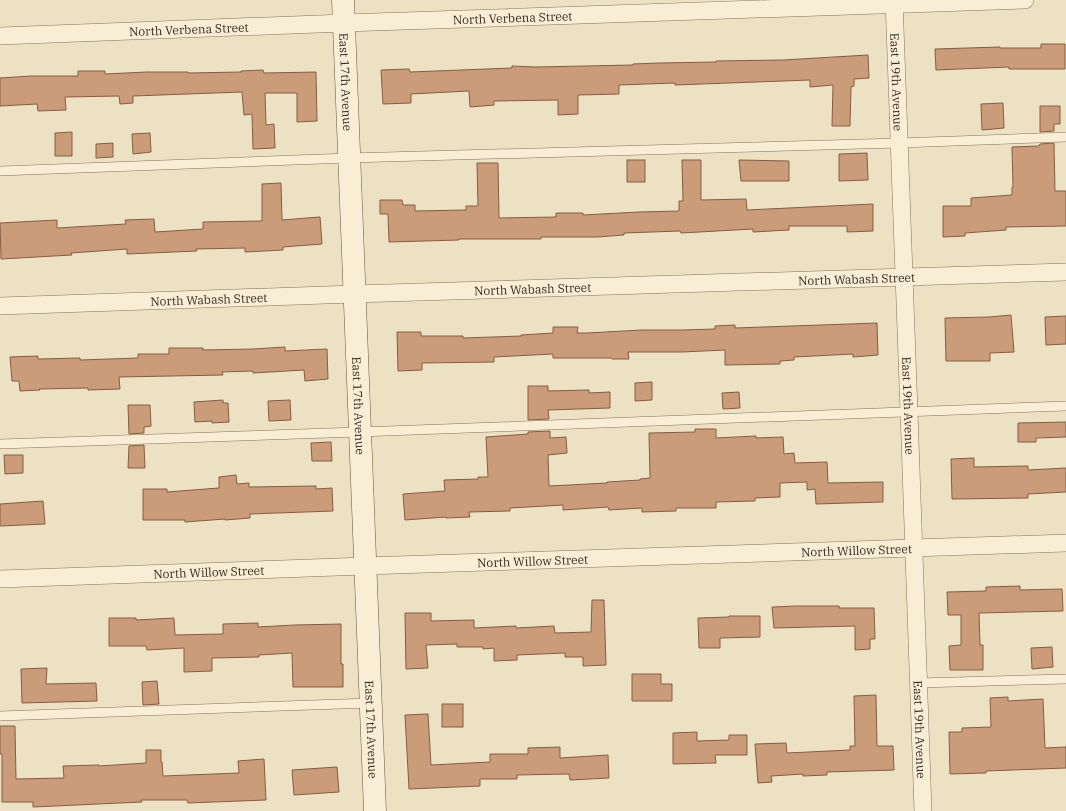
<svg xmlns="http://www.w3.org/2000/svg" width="1066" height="811" font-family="'IBM Plex Serif',serif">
<rect width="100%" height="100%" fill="#ede1c3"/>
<g fill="#cb9c7a" stroke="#865c41">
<path d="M1041,44H1065V69H1009V67L936,70L935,49L1000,47V48H1041Z"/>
<path d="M868,55L869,78L854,79V86L851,87L850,126H832L833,85L810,87V80L675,85V83L619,85V94L578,95V114L558,115V100L494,101V105L470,107L469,91L411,94V103L383,104L381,70L409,69L410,72L512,68V66L536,67L633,65V64L659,63L716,62V61L783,60Z"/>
<path d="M263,70L264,73L316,72L317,121L297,122V93H265L266,125L274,124L275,148L253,149L252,114L244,115L242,92L133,96V103L120,104L119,96L65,97L66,110L38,111L37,104L0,106V78L31,76H78V71H105V74L147,72H188V73L241,72V71Z"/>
<path d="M1003,103L1004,128L982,130L981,104Z"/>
<path d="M1040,106H1060V124H1054V131L1040,132Z"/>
<path d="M72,132V156H55V133Z"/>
<path d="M150,133L151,152L133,154L132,134Z"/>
<path d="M113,143V157L96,158V144Z"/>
<path d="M1054,143L1055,191H1066V226L1006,227V230L965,233V236L943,237V206H971V198L1012,195V187H1013L1012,147L1039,146L1040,144Z"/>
<path d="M867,153L868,180L839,181V154Z"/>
<rect x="627" y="160" width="18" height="22"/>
<path d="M682,160H701V200L746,199L747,210L873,204V231L847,232V226H789V230L753,232V229L681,233L680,231L624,233V235L598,237H541V239H459V240L389,242L388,214H380V200H402L403,205H415V211L466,210V206H478L477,163H498L499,218L556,217V213H583V215L639,212L679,211V201H683Z"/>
<path d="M739,160L789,161V181H741Z"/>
<path d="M281,183L282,220L320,217L322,244L283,247V250L245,252V248L196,249L197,251L127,254V249L71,253L72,255L1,259L0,223L57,220V228L126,224L125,220L154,219L155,232L203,229V222L262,221V184Z"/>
<path d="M1011,315L1014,352L990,353V361H946L945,318L989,317Z"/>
<path d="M1066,316V344L1046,345L1045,317Z"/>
<path d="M877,323L878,355L853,357V354L794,357V360L780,361V364L725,365V350L682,352H628L629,359H612L611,358H553V354L494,357V362L422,363V370L398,371L397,332H421V336H463V338L521,336V335L553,333V327H578L577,333H587L642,330H682L715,329V326L735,325V328Z"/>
<path d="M285,347V351L327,349L328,379L305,381L304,370L253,373V371L222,372L223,375L119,377L120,389L88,390V388L39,389L40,390L20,391L19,381H12L10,357L38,356V359L80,358V360L138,358V354H169V348H203V350L253,349Z"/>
<path d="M652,382V400L635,401V383Z"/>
<path d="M528,386H548V391L589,390V393L610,392V408L548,410L549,419L528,420Z"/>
<path d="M739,392L740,408L723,409L722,393Z"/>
<path d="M223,400V403H228L229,422L212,423V421L195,422L194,402Z"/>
<path d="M290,400L291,420L269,421L268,401Z"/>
<path d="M128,405H150L151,426L144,427V433L129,434Z"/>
<path d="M1066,422V437L1036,438V442H1018V423Z"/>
<path d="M695,429H716V438L756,436V438L783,437L784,454L794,453L795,463L827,462L828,483L883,482V502L816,504L815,489L807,490V482L780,483V497L755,498V501L716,502V508H676V511L642,512V508L609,510L608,507L563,510V505L510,508V511L469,512L470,517L446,518V517L405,520L403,494L445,491L444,480L478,479V477H488L486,437L528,434V432L550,431V438L566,437L567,453L548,455L549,486L607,483V482L640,480V479L650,478L649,433L695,432Z"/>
<path d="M331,442L332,461H312L311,443Z"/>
<path d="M144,445L145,468H128L129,446Z"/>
<path d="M4,455H23V473L5,474Z"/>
<path d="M974,458V467L1028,466V470L1066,468V492L1028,494V498L952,499L951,459Z"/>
<path d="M236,475L237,484L249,483V487L316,486V489L332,488L333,511L250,514V518L225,520V519L185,522V520H143V489H167V492L219,488V477Z"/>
<path d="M43,501L45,524L0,526V504Z"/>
<path d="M1020,586V590L1062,589L1063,611L979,613L980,645H983V670H950L949,646L961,645V615H948L947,592L986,591V587Z"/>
<path d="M592,600H604L606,665L583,666V657H565V653L517,655V660L494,661V648L483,649V647H457V644L426,645L428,668L406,669L405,613H431V621L474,620V628L516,626V628L554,626L555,633L591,632Z"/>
<path d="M796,606H839V608H874L875,639H870V649L855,650V626L774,628L772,607Z"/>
<path d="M729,616H760V637L720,638V648H699L698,618L729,617Z"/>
<path d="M109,618H136V620L174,618L175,635L223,634V624L258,623V627L295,625L341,624V664H343V687H293L292,653L259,655V657L212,658V671L184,672V648L147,650L146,646H109Z"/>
<path d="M1052,647L1053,667L1032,669L1031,648Z"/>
<path d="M47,668L46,684L96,683L97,701L22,703L21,669Z"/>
<path d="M632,674H661V684H672V701H632Z"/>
<path d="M157,681L159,704L143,705L142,682Z"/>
<path d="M876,695L877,746H893L894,770L827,772V775L803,776V774L771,776L772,782L758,783L755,744L786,743L787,753L850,750V746H855L854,696Z"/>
<path d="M1008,697V701L1043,699L1045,748L1066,747V768L986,771V773L950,774L949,732H962V728L991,727L990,698Z"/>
<rect x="442" y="704" width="21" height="23"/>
<path d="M428,714L431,765L490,762V754H528V748L560,747V758L608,755L609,778L570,780L569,774L517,775V779H480V786L409,789L405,715Z"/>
<path d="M0,726H15L16,779L64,778L63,766L99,765V766L146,763V750H161V762H162L163,776L239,773L238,761L264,759L266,800L188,803L187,800H141L142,802L33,807V802H2V754H0Z"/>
<path d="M697,732V741L729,740V735H747V755H715L716,763L673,764V733Z"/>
<path d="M337,767L339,792L294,795L292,770Z"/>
</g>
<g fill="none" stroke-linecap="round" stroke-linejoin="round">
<defs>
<g id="lane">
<path d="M0,171L349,158L899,143L1066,137"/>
<path d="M0,444L359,432L1066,406"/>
<path d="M918,683L1066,679"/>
<path d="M0,716L370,703"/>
</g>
<g id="street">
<path id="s1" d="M894,0L909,412L923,811"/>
<path id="s2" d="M0,36L344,23L1025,0"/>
<path id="s3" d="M0,306L354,294L1066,272"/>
<path id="s4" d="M0,579L365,566L1066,543"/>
</g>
<g id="secondary">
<path id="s5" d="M343,0L375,811"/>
</g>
</defs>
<use href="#lane" stroke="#87725a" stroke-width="10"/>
<use href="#street" stroke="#87725a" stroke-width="18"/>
<use href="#secondary" stroke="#69533d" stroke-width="23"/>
<use href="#lane" stroke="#f8eed6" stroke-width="9"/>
<use href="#street" stroke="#f8eed6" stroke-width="17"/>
<use href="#secondary" stroke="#f8eed6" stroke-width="22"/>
</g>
<g text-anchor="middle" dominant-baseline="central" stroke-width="4" stroke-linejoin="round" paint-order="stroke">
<g font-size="12" fill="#372a1e" stroke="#f5ebd3">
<text stroke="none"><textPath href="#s2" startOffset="513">North Verbena Street</textPath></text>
<text stroke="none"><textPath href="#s2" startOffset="189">North Verbena Street</textPath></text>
<text stroke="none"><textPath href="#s5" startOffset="82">East 17th Avenue</textPath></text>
<text stroke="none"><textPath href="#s1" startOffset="82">East 19th Avenue</textPath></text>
<text stroke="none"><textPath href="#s3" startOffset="857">North Wabash Street</textPath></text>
<text stroke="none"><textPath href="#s3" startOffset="533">North Wabash Street</textPath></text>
<text stroke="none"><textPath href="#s3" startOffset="209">North Wabash Street</textPath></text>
<text stroke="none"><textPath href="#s1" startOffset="406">East 19th Avenue</textPath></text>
<text stroke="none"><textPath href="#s5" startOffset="406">East 17th Avenue</textPath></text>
<text stroke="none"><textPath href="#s4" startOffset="857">North Willow Street</textPath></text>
<text stroke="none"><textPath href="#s4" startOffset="533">North Willow Street</textPath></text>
<text stroke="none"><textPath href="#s4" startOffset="209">North Willow Street</textPath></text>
<text stroke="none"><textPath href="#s5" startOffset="730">East 17th Avenue</textPath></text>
<text stroke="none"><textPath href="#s1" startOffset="730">East 19th Avenue</textPath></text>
</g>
</g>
</svg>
